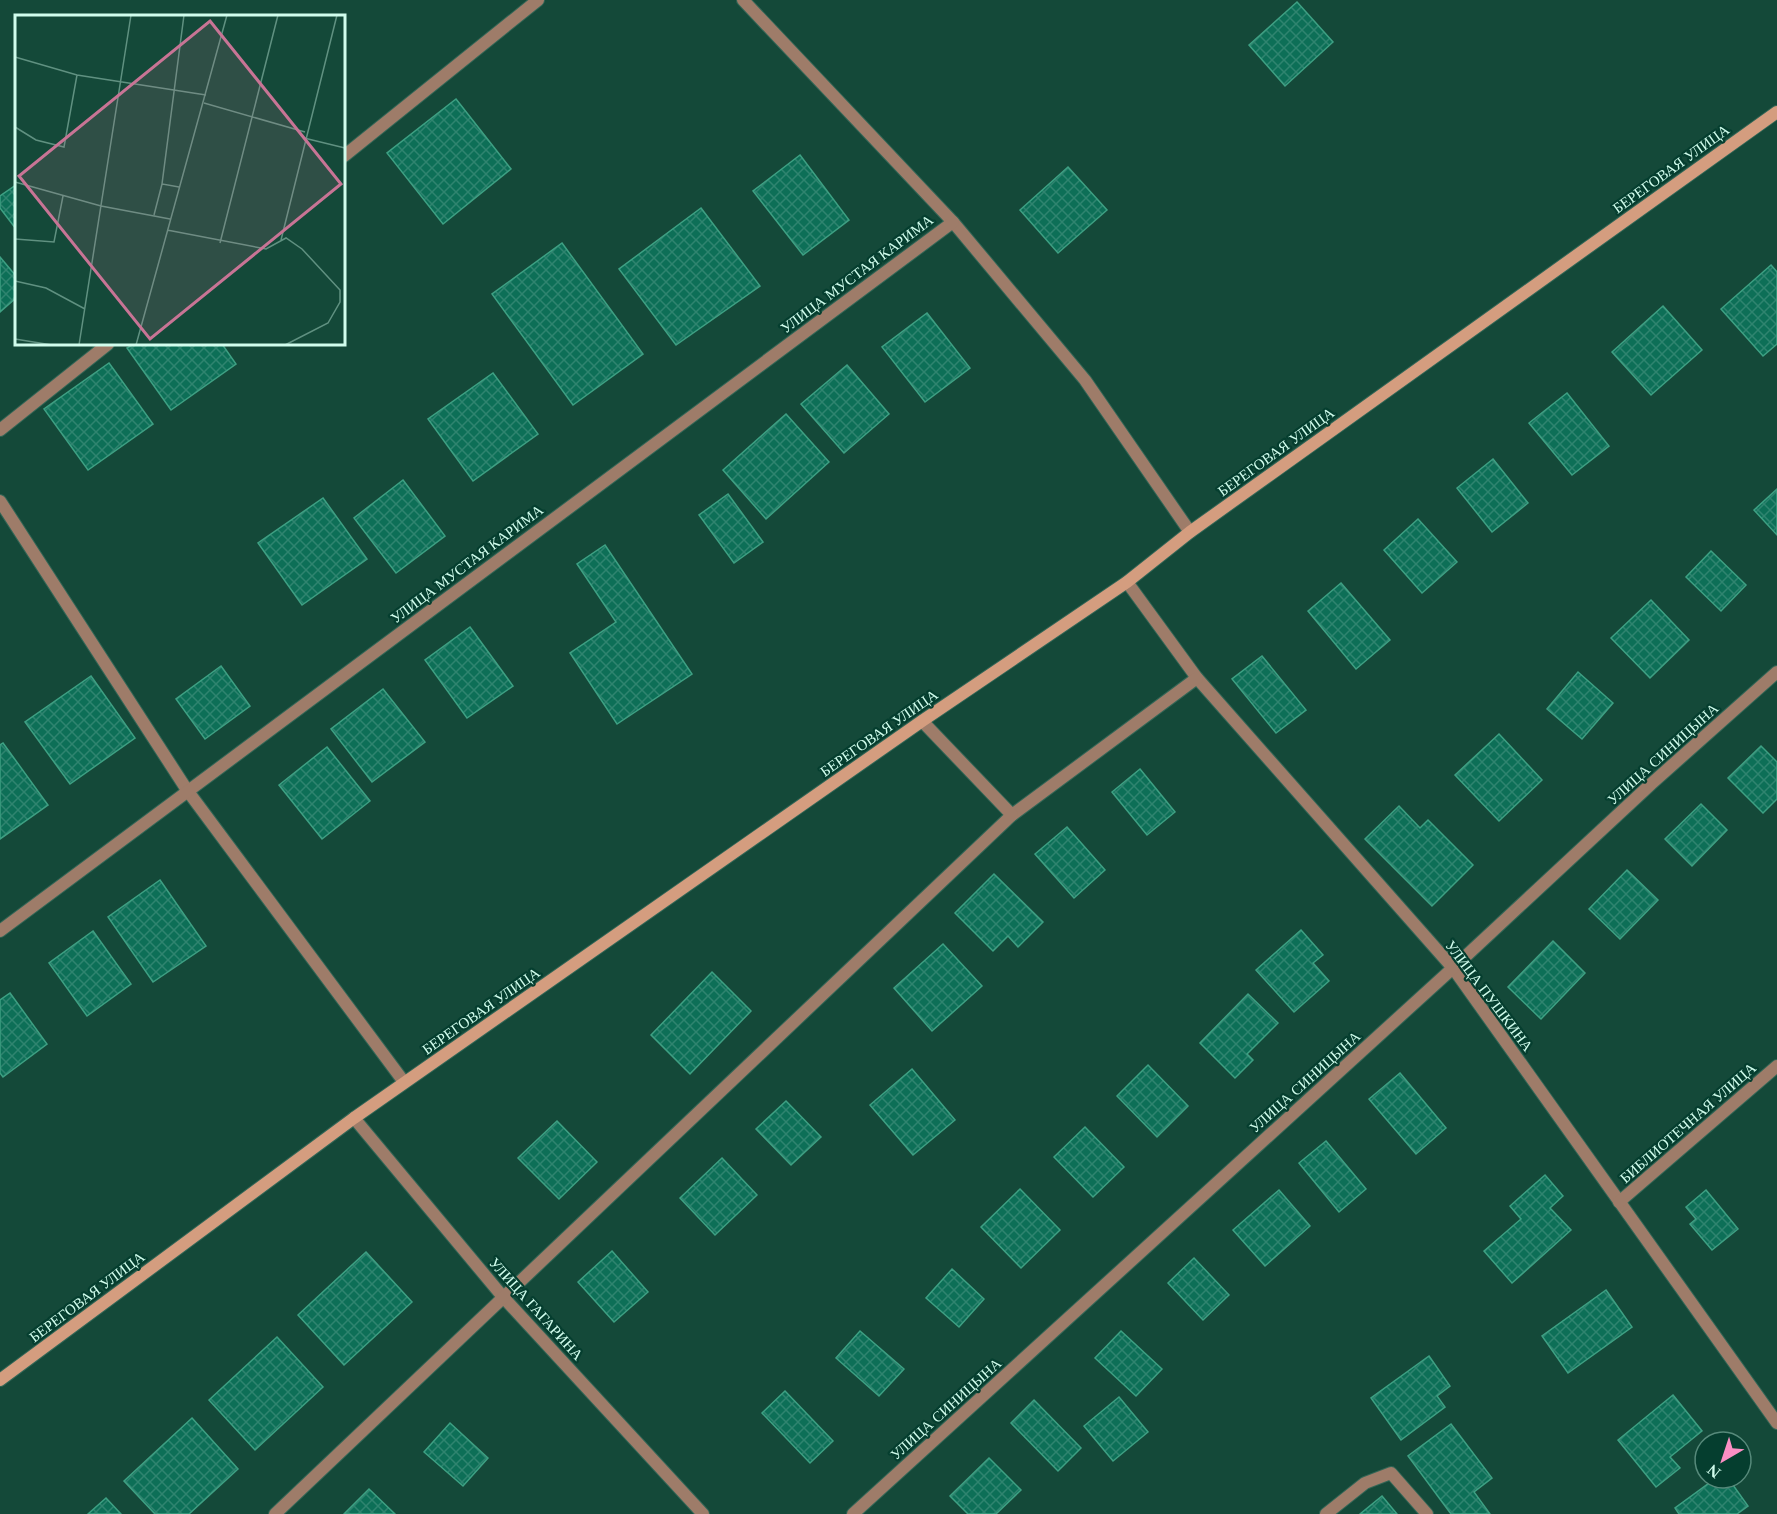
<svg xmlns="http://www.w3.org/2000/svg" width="1777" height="1514" font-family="'Times New Roman',serif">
<defs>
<pattern id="building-cross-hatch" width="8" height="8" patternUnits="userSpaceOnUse" patternTransform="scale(1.5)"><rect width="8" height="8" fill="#0d6f57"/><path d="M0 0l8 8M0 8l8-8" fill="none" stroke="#2f846f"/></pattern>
</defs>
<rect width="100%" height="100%" fill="#144939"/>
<g fill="url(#building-cross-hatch)" stroke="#3ea083" stroke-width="1.5">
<path d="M1297,2L1333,42L1285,86L1249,45Z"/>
<path d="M456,99L511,169L443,224L387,153Z"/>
<path d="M800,155L849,220L803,255L753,191Z"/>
<path d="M1068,167L1107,210L1058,253L1020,210Z"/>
<path d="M16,185V229L0,208V196Z"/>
<path d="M701,208L760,286L676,345L619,269Z"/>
<path d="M562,243L643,354L573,405L492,294Z"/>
<path d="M0,257L16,276V298L0,312Z"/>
<path d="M1771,265L1777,272V344L1763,356L1721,309Z"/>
<path d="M1663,306L1702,350L1651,395L1612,352Z"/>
<path d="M927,313L970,368L925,402L882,347Z"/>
<path d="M134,344H222L236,364L171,410L127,348Z"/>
<path d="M109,363L153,424L88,470L44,409Z"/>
<path d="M847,365L889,414L844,453L801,404Z"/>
<path d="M493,373L538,434L473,481L428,419Z"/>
<path d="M1567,393L1609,446L1572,475L1529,423Z"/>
<path d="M786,414L829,462L766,519L723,470Z"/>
<path d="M1493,459L1528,503L1492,532L1457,488Z"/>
<path d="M403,480L445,536L396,573L354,518Z"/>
<path d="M1777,489V535L1754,510Z"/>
<path d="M728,494L763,542L734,563L699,515Z"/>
<path d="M323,498L367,559L302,605L258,543Z"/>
<path d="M1418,519L1457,562L1422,593L1384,550Z"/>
<path d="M605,545L692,674L617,724L570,653L616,622L577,564Z"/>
<path d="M1711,551L1746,585L1721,611L1686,577Z"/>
<path d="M1341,583L1390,640L1356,669L1308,611Z"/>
<path d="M1651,600L1689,640L1650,678L1611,638Z"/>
<path d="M470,627L513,686L467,718L425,660Z"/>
<path d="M1262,656L1306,710L1276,733L1232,679Z"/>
<path d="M221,666L250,706L205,739L176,699Z"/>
<path d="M1578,672L1613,703L1582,739L1547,709Z"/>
<path d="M91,676L135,738L70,784L25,722Z"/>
<path d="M383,689L425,742L372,782L331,729Z"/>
<path d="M1499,734L1542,780L1499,821L1455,775Z"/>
<path d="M3,743L48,805L0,839V745Z"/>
<path d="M1761,746L1777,762V799L1763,813L1728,778Z"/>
<path d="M327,747L370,801L322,839L279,785Z"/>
<path d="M1140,769L1175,812L1147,835L1112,792Z"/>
<path d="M1701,804L1727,830L1692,866L1665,839Z"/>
<path d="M1399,806L1420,828L1428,820L1473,865L1432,906L1365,839Z"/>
<path d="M1067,827L1105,870L1074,898L1035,854Z"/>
<path d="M1627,870L1658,900L1620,939L1589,909Z"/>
<path d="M994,874L1043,922L1018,947L1008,936L993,951L955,913Z"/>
<path d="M160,880L206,946L153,982L108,917Z"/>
<path d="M1301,930L1323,955L1313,963L1329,981L1294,1012L1256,970Z"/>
<path d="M93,931L131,984L87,1016L49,963Z"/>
<path d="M1553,941L1585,973L1541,1019L1508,987Z"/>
<path d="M943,944L982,986L932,1031L894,988Z"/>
<path d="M712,972L751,1011L690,1074L651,1035Z"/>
<path d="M10,993L47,1044L3,1077L0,1073V1000Z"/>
<path d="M1248,994L1278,1023L1247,1054L1253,1060L1235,1078L1200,1043Z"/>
<path d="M1148,1065L1188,1106L1157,1137L1117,1096Z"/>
<path d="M912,1069L955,1120L913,1155L870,1105Z"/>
<path d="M1400,1073L1446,1128L1416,1154L1369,1099Z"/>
<path d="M786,1101L821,1137L791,1165L756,1129Z"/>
<path d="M557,1121L597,1162L559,1199L518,1158Z"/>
<path d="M1085,1127L1124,1167L1093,1197L1054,1157Z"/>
<path d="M1326,1141L1366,1189L1339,1212L1299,1163Z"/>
<path d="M722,1158L757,1195L715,1235L680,1198Z"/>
<path d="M1545,1175L1563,1196L1550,1208L1571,1230L1512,1283L1484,1251L1521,1219L1510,1206Z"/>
<path d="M1020,1189L1060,1230L1021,1268L981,1227Z"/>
<path d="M1279,1190L1310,1226L1265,1266L1233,1230Z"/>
<path d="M1706,1190L1738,1229L1712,1250L1690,1224L1696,1219L1686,1207Z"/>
<path d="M612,1251L648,1292L614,1322L578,1282Z"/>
<path d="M366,1252L412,1302L344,1365L298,1315Z"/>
<path d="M1194,1258L1229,1295L1203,1320L1168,1283Z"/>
<path d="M952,1269L984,1299L959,1327L926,1298Z"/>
<path d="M1606,1290L1632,1327L1568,1373L1542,1336Z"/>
<path d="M860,1331L904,1369L879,1396L836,1358Z"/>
<path d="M1121,1331L1162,1369L1136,1396L1095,1358Z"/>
<path d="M277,1337L323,1387L255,1450L209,1400Z"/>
<path d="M1429,1356L1450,1386L1437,1396L1445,1407L1401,1440L1371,1398Z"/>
<path d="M785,1391L833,1441L810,1463L762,1413Z"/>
<path d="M1673,1395L1702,1431L1670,1457L1680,1468L1656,1487L1618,1440Z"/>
<path d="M1119,1397L1148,1432L1113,1461L1084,1426Z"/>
<path d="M1034,1400L1081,1448L1058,1471L1011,1423Z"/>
<path d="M192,1418L238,1469L189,1514H155L124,1481Z"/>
<path d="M450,1423L488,1458L463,1486L424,1452Z"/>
<path d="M1451,1424L1492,1478L1474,1492L1490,1514H1451L1408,1456Z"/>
<path d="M989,1458L1021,1490L996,1514H968L950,1496Z"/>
<path d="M1716,1478H1728L1748,1506L1737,1514H1679L1675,1508Z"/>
<path d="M369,1489L395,1514H344Z"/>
<path d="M1382,1496L1397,1514H1360Z"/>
<path d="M106,1498L121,1514H88Z"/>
</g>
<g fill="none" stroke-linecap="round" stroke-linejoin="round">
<defs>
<g id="minor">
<path d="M743,0L953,222L1085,380L1190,532"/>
<path d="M344,156L538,0"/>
<path d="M0,430L108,344"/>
<path d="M0,501L187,790L404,1082"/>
<path d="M1127,582L1197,678L1453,968L1777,1423"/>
<path d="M1012,815L1197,678"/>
<path d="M0,931L953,222"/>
<path d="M354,1118L503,1297L703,1514"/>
<path d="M1619,1202L1777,1066"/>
<path d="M275,1514L1012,815L922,721"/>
<path d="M853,1514L1453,968L1651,784L1777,672"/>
<path d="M1326,1514L1365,1483L1391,1473L1427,1514"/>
</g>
<path id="secondary" d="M0,1380L354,1118L922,721L1127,582L1190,532L1777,112"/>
</defs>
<use href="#minor" stroke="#326656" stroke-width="14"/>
<use href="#secondary" stroke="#326656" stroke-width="14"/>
<use href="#minor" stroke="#9e7c69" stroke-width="12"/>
<use href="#secondary" stroke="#d49d7f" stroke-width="12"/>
</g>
<g text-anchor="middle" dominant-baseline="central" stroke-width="4.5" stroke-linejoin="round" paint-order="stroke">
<g font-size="15" fill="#d1fded" stroke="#053e2f">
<text transform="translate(1671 169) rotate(-36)">БЕРЕГОВАЯ УЛИЦА</text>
<text transform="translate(857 274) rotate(-37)">УЛИЦА МУСТАЯ КАРИМА</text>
<text transform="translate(1276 452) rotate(-36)">БЕРЕГОВАЯ УЛИЦА</text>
<text transform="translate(467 564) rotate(-37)">УЛИЦА МУСТАЯ КАРИМА</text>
<text transform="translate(879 733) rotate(-35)">БЕРЕГОВАЯ УЛИЦА</text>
<text transform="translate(1663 754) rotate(-42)">УЛИЦА СИНИЦЫНА</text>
<text transform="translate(1489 996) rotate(53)">УЛИЦА ПУШКИНА</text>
<text transform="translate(481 1011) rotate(-35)">БЕРЕГОВАЯ УЛИЦА</text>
<text transform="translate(1305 1082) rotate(-42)">УЛИЦА СИНИЦЫНА</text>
<text transform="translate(1688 1123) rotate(-41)">БИБЛИОТЕЧНАЯ УЛИЦА</text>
<text transform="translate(87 1297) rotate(-37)">БЕРЕГОВАЯ УЛИЦА</text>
<text transform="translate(536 1309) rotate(48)">УЛИЦА ГАГАРИНА</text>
<text transform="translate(946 1409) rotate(-42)">УЛИЦА СИНИЦЫНА</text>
</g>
</g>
<g transform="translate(15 15)">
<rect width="330" height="330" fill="#144939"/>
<path fill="none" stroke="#609181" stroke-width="1.5" d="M0,42L62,60L191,80M189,88L290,117M0,112L21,125L49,132L62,60M289,123L330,133M0,167L86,191L155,204M164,172L147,169L169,0M139,200L147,169M152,215L251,234L271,223L287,234L325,275V287L313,308L270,330M0,224L39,227L48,181M266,225L322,0M205,228L263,0M0,266L31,273L70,294M0,324L37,330M64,330L116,0M121,330L212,0"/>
<path fill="#c87495" fill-opacity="0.15" stroke="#c87495" stroke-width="3" d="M195,6L326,169L135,324L4,161Z"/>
<rect width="330" height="330" fill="none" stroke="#d1fded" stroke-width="3"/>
</g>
<g transform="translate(1723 1460) rotate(219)"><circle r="28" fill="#053e2f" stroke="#578a7b" stroke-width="1.5"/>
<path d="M0-4.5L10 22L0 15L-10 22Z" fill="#fb8fc4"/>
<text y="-9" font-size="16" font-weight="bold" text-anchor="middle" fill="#d1fded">N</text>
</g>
</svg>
